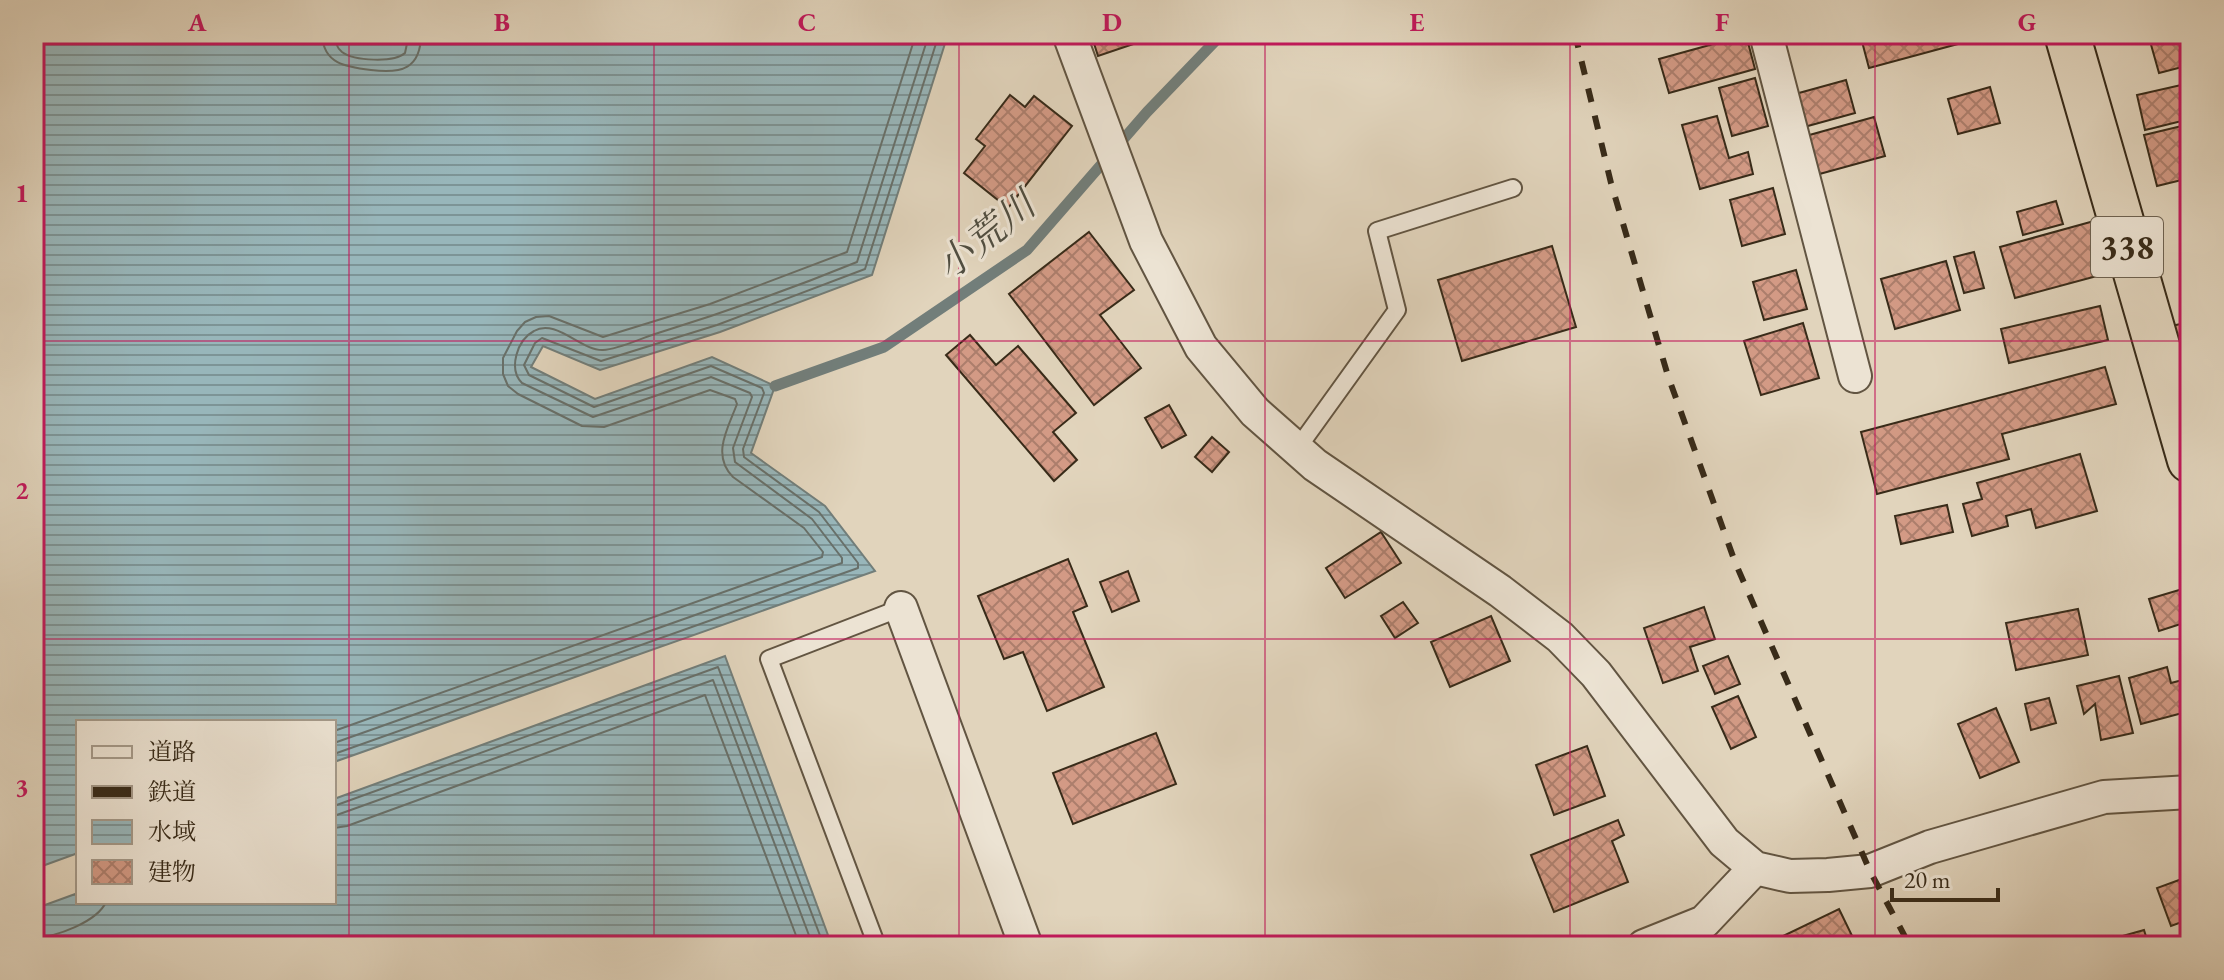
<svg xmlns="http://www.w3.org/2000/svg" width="2224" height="980" font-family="'EB Garamond','Noto Serif JP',serif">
<defs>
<pattern id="water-rules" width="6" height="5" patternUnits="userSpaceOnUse" patternTransform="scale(2)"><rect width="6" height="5" fill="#98b6ba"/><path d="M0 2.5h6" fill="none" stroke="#7d9496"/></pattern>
<pattern id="building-cross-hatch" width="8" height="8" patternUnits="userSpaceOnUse" patternTransform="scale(2)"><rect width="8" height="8" fill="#d39a85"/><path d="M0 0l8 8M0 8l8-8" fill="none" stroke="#ac7e6c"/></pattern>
</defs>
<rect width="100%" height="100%" fill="#e1d4bc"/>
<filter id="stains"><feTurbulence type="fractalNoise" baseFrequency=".0025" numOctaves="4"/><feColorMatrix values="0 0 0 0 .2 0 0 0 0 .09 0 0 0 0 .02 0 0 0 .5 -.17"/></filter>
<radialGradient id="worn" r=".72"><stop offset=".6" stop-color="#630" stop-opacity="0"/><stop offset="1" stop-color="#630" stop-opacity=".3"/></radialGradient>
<g fill="url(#water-rules)" stroke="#727e7a" stroke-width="2">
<path d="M34,34H335L391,43L392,34H948L872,275L720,332L600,370L543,346L531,367L595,399L712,357L775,386L751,453L825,506L875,571L334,762V722H78V853L34,869Z"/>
<path d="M725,656L832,946H34V909L78,893V902H334V799Z"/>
</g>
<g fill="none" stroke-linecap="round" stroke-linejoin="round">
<g stroke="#68706a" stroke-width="2">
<path d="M322,34C323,64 346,67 371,70C401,74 421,69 421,34"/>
<path d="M334,34C335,41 336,47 342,52C354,61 394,63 405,53L409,34"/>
<path d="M334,731L822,557L823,552L804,528L733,477C711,455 728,428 737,404L735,399L710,390L604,427L582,426L518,394L508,386L503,374V358L517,331L525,322L536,317L549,316L603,337L710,304L847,252L916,34"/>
<path d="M334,743L842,563V558L812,519L735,462L733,448L752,397L750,393L711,377L593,417L522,383C508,369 517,340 534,331C556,318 581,351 603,350C619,349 639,339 655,334C723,313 791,289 857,262L929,34"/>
<path d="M334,754L858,568V563L819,512L744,457L743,449L764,393L762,388L711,366L594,407L529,375L524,365L535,343L542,338L601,361L717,325L865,269L939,34"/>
<path d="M334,806L718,667L824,946"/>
<path d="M334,816L713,680L813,946"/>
<path d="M334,828L347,826L705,695L800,946"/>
<path d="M34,938C56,937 97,922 106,902"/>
</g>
<path stroke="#727e7a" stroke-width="11" d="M775,386L884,347L1027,250L1147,112L1222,34"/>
</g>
<g fill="url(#building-cross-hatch)" stroke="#382b19" stroke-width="2">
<path d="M1091,34H1150L1151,38L1098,56Z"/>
<path d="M1860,34H1967L1969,41L1869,68Z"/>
<path d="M2148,34H2190V65L2159,73Z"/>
<path d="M1746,35L1755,69L1669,93L1659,59Z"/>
<path d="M1755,78L1768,126L1732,136L1719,88Z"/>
<path d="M1846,80L1855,113L1797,129L1788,96Z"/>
<path d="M2190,83V119L2145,130L2137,95Z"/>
<path d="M1990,87L2000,123L1958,134L1948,99Z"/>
<path d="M1010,95L1025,107L1034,96L1072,126L1008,208L964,173L985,146L976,139Z"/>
<path d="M1717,116L1729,158L1748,152L1753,174L1700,189L1682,125Z"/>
<path d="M1874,117L1885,156L1805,178L1795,139Z"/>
<path d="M2190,124V178L2157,186L2144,135Z"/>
<path d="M1773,188L1785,234L1742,246L1730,200Z"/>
<path d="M2056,201L2063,224L2023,235L2017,212Z"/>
<path d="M2094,221L2108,273L2015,298L2000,247Z"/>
<path d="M1089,232L1134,290L1100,315L1141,368L1094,405L1009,294Z"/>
<path d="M1552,246L1576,327L1462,361L1438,280Z"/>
<path d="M1974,252L1984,288L1964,293L1954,257Z"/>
<path d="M1946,261L1960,310L1895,329L1881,279Z"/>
<path d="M1796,270L1807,309L1764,320L1753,282Z"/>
<path d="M2100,306L2108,340L2009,363L2001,329Z"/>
<path d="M2190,322V345L2176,348L2171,326Z"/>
<path d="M1803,323L1819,378L1761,395L1744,341Z"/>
<path d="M970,335L996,365L1018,346L1076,413L1053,432L1077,460L1054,481L946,355Z"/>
<path d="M2105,367L2116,404L2002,434L2009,459L1877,494L1861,432Z"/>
<path d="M1169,405L1186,435L1162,448L1145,418Z"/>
<path d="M1212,437L1229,452L1212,472L1195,457Z"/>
<path d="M2080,454L2097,511L2036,528L2031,509L2006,516L2008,526L1972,536L1963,504L1982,499L1977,483Z"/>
<path d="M1947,505L1953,532L1901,544L1895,516Z"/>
<path d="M1381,532L1401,563L1345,598L1326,568Z"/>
<path d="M1068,559L1087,606L1073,612L1104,687L1047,711L1023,652L1004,659L978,596Z"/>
<path d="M1128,571L1139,601L1112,612L1100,582Z"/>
<path d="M2189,587L2190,621L2159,631L2149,599Z"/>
<path d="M1403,602L1418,623L1395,638L1381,616Z"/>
<path d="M1704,607L1715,639L1690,647L1698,671L1663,683L1644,628Z"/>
<path d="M2078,609L2088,655L2016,670L2006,623Z"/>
<path d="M1491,616L1510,661L1450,687L1431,642Z"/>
<path d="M1728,656L1740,684L1715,694L1703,666Z"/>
<path d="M2167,667L2171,683L2190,678V711L2141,724L2129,678Z"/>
<path d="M2119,676L2133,733L2101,740L2095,704L2084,714L2077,686Z"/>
<path d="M1738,696L1756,737L1731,749L1712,707Z"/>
<path d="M2049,698L2056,723L2031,730L2025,704Z"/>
<path d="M1996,708L2019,762L1980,778L1958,724Z"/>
<path d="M1156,733L1176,784L1073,824L1053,773Z"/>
<path d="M1587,746L1605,796L1554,815L1536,765Z"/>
<path d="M1618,820L1624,835L1612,841L1628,882L1554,912L1531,855Z"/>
<path d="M2190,876V919L2171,926L2157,888Z"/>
<path d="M1839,909L1857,946H1785L1781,937Z"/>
<path d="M2144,930L2149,946H2087Z"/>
</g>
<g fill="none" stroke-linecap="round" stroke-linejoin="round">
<defs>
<g id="service">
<path d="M1297,449L1397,310L1377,231L1513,188"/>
<path d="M877,946L769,659L901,608"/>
</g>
<g id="minor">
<path d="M1069,34L1146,241L1201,347L1255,412L1315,465L1500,591L1560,637L1596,674L1724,842L1755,868L1790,876L1828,875L1870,871L1930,847L2104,797L2190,792"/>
<path d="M1766,34L1855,376"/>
<path d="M901,608L1026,946"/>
<path d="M1644,946L1704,922L1755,868"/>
</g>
<path id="trunk" d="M2067,34L2190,460"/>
</defs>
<use href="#service" stroke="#625542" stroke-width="20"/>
<use href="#minor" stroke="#625542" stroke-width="36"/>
<use href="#trunk" stroke="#382b19" stroke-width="48"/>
<use href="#service" stroke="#ece3d3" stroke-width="16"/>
<use href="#minor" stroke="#ece3d3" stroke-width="32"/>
<use href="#trunk" stroke="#e1d4bc" stroke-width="44"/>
<path stroke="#382b19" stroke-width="6" stroke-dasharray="14 14" stroke-linecap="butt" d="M1575,34L1611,183L1668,376L1735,562L1870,871L1910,946"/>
</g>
<path fill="none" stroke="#c2185b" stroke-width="2" stroke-opacity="0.55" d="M349,34V946M654,34V946M959,34V946M1265,34V946M1570,34V946M1875,34V946M34,341H2190M34,639H2190"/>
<g text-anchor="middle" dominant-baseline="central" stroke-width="6" stroke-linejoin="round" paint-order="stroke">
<rect fill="#ece3d3" stroke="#6e6251" stroke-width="2" x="2091" y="217" width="72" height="60" rx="6"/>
<g font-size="34" font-weight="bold" fill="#382b19">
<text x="2127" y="247">338</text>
</g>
<g font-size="38" font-style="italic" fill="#504e41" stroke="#ece3d3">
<text transform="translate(985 235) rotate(-39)">小荒川</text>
</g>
</g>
<rect width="2224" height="980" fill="none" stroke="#e1d4bc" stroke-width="88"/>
<rect x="76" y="720" width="260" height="184" fill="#ece3d3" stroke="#a49989" stroke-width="2"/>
<rect x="92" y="746" width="40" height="12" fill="#ece3d3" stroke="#a49989" stroke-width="2"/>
<text x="148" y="760" font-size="24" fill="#382b19">道路</text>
<rect x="92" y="786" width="40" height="12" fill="#382b19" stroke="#a49989" stroke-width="2"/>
<text x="148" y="800" font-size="24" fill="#382b19">鉄道</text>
<rect x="92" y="820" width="40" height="24" fill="url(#water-rules)" stroke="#a49989" stroke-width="2"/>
<text x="148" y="840" font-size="24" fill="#382b19">水域</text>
<rect x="92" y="860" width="40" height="24" fill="url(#building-cross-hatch)" stroke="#a49989" stroke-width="2"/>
<text x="148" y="880" font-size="24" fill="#382b19">建物</text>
<path d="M1892 888v12h106v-12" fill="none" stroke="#382b19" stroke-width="4"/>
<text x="1904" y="888" font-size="24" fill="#382b19" stroke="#ece3d3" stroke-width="6" paint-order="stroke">20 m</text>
<rect x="44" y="44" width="2136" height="892" fill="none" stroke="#c2185b" stroke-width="3"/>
<g font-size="26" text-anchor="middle" font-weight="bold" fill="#c2185b">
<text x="197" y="31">A</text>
<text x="502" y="31">B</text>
<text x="807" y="31">C</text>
<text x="1112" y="31">D</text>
<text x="1417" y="31">E</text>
<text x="1722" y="31">F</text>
<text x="2027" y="31">G</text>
<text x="22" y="202">1</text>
<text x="22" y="499">2</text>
<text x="22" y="796">3</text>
</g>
<rect width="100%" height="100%" filter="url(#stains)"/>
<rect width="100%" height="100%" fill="url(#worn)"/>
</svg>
